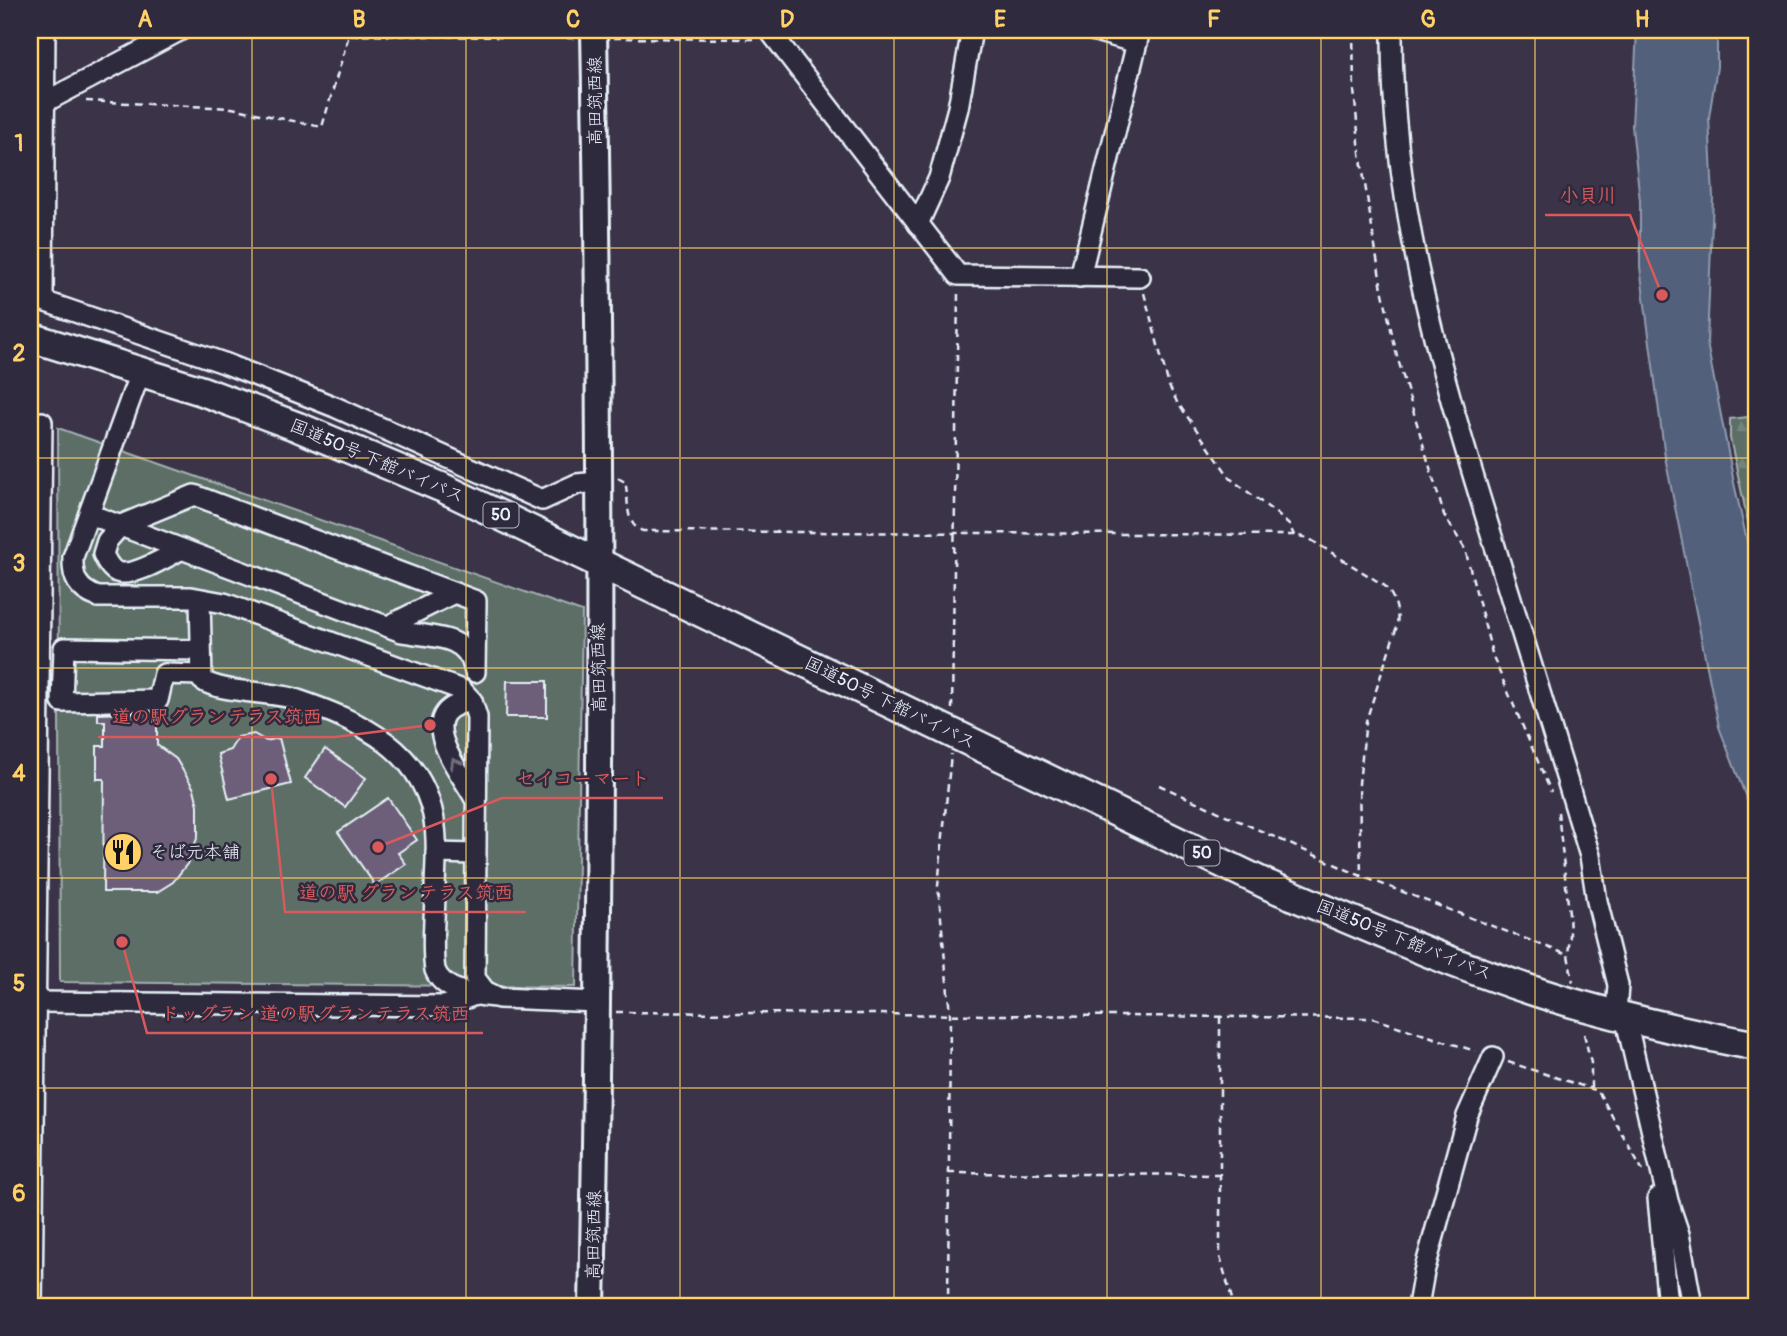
<svg xmlns="http://www.w3.org/2000/svg" width="1787" height="1336" font-family="Pangolin,'Klee One',sans-serif">
<defs>
<pattern id="forest-firs" width="22" height="20" patternUnits="userSpaceOnUse" patternTransform="scale(1.75)"><rect width="22" height="20" fill="#5c6e66"/><path d="M5 1l3.5 6h-7zM16 11l3.5 6h-7z" fill="#73837d"/></pattern>
</defs>
<rect width="100%" height="100%" fill="#3b3449"/>
<filter id="ink" filterUnits="userSpaceOnUse"><feTurbulence type="fractalNoise" baseFrequency=".0143" numOctaves="2"/><feDisplacementMap in="SourceGraphic" scale="14" xChannelSelector="R" yChannelSelector="G"/><feConvolveMatrix kernelMatrix="1 2 1 2 8 2 1 2 1" color-interpolation-filters="sRGB"/></filter>
<g filter="url(#ink)">
<path fill="url(#forest-firs)" stroke="#a2b0af" stroke-width="2" d="M1757,416V564L1730,438V419Z"/>
<path fill="#5c6e66" stroke="#a2b0af" stroke-width="2" d="M58,428L582,612L576,987L60,982Z"/>
<path fill="#53617c" stroke="#8f9bae" stroke-width="2" d="M1637,30H1717V67L1709,117L1713,198L1707,343L1734,483L1752,563L1757,607V826L1719,727L1665,457L1640,267V201L1632,126Z"/>
<g fill="#6d5e7a" stroke="#e8f1f8" stroke-width="2">
<path d="M507,681H547V717H506Z"/>
<path d="M157,712V745L176,759L194,789L198,805V836L187,864L173,882L157,892H103L104,779H97V746H105V721H98V714Z"/>
<path d="M254,734L266,741L279,738L291,784L229,799L218,754L230,750L238,737Z"/>
<path d="M325,749L366,778L345,807L305,778Z"/>
<path d="M388,798L417,840L398,853L406,864L375,885L338,832Z"/>
</g>
<g fill="none" stroke-linecap="round" stroke-linejoin="round">
<defs>
<g id="minor">
<path d="M45,30L43,296L46,302L224,363L335,407L542,500L577,484L598,482"/>
<path d="M769,30L958,275L1140,277"/>
<path d="M1092,30L1137,43"/>
<path d="M1392,30C1391,204 1438,362 1489,527C1523,636 1557,746 1590,856L1597,901L1618,985L1616,1014"/>
<path d="M30,110L181,30"/>
<path d="M918,224L939,178L958,108L972,30"/>
<path d="M1080,277L1140,30"/>
<path d="M141,370L73,557C72,578 78,590 98,597H191L224,603L462,690L472,701L477,717L475,978L485,991L499,998L598,1002"/>
<path d="M89,514L402,632C430,637 467,634 474,668"/>
<path d="M182,549C168,556 134,578 117,572C110,569 106,561 103,554L107,541L121,525L194,495L476,601L475,672"/>
<path d="M200,599L202,680C220,693 270,691 295,699C360,721 426,750 435,827C438,848 435,870 435,891C435,917 431,945 435,970C443,992 474,995 495,997"/>
<path d="M388,626L454,593"/>
<path d="M200,650L64,648L62,702L158,700L164,674L201,675"/>
<path d="M472,701C410,710 457,767 474,797"/>
<path d="M436,853L475,854"/>
<path d="M37,1002L445,1006L475,995"/>
<path d="M1625,1016L1668,1201L1679,1234L1692,1306"/>
<path d="M1658,1198L1668,1306"/>
<path d="M32,1306L42,422"/>
<path d="M1418,1306L1424,1272L1467,1116L1493,1057"/>
</g>
<path id="major" d="M592,1306C601,881 602,455 594,30"/>
<path id="highway" d="M30,337L202,391L298,427L441,487L1268,885C1358,923 1447,963 1540,993C1611,1016 1685,1032 1757,1046"/>
</defs>
<use href="#minor" stroke="#e8f1f8" stroke-width="24"/>
<use href="#major" stroke="#e8f1f8" stroke-width="30"/>
<use href="#highway" stroke="#e8f1f8" stroke-width="33"/>
<g stroke="#e8f1f8" stroke-width="2.5" stroke-dasharray="7 5" stroke-linecap="butt">
<path d="M1353,30L1354,90L1360,153L1381,284L1397,356L1444,515L1465,549L1493,657L1551,792"/>
<path d="M614,38L754,39"/>
<path d="M86,101L232,108L322,127L349,35L576,38"/>
<path d="M1144,293L1169,386L1177,402L1231,479L1277,514L1289,525L1294,535"/>
<path d="M618,478L625,482C630,500 623,524 643,531L1294,535L1308,538L1385,586C1395,598 1399,610 1397,626L1366,721L1359,783L1361,876"/>
<path d="M952,709L958,292"/>
<path d="M1159,785L1361,876L1568,955"/>
<path d="M1558,812L1569,913L1570,935L1568,955L1573,982"/>
<path d="M616,1012L1372,1018L1475,1051"/>
<path d="M1220,1017V1257L1234,1306"/>
<path d="M1584,1034L1591,1063V1089"/>
<path d="M1508,1062L1598,1091L1643,1171"/>
<path d="M949,1173L1221,1175"/>
<path d="M948,1306L950,1014L938,886L951,754"/>
</g>
<use href="#minor" stroke="#2f2a3d" stroke-width="19"/>
<use href="#major" stroke="#2f2a3d" stroke-width="24"/>
<use href="#highway" stroke="#2f2a3d" stroke-width="28"/>
</g>
<defs><path id="oneway-chevron" d="M-2-3.5L2.5 0L-2 3.5" fill="none" stroke-width="1.6" stroke-linecap="round" stroke-linejoin="round" transform="scale(1.75)"/></defs>
<use stroke="#70707e" href="#oneway-chevron" transform="translate(455 763) rotate(-119)"/>
</g>
<path fill="none" stroke="#ffd166" stroke-width="2" stroke-opacity="0.55" d="M252,30V1306M466,30V1306M680,30V1306M894,30V1306M1107,30V1306M1321,30V1306M1535,30V1306M30,248H1757M30,458H1757M30,668H1757M30,878H1757M30,1088H1757"/>
<defs>
<symbol id="restaurant-disc" viewBox="-11 -11 22 22"><circle r="9.5" fill="#ffd166" stroke="#2f2a3d"/><path d="M-5-6h1v4h1v-4h1v4h1v-4h1v5L-1.5 .5V6h-2V.5L-5-1ZM5-6V6H3V1.5H1.5Q1.5-4 5-6Z" fill="#111"/></symbol>
</defs>
<g fill-rule="evenodd">
<use href="#restaurant-disc" x="101" y="830" width="44" height="44"/>
</g>
<g text-anchor="middle" dominant-baseline="central" stroke-width="5" stroke-linejoin="round" paint-order="stroke">
<g fill="#2f2a3d" stroke="#b0b5c0" stroke-width="2">
<rect x="483.5" y="502.5" width="35" height="25" rx="5"/>
<rect x="1184.5" y="840.5" width="35" height="25" rx="5"/>
</g>
<g font-size="16" font-weight="bold" fill="#e8f1f8">
<text x="501" y="515">50</text>
<text x="1202" y="853">50</text>
</g>
<g font-size="18" fill="#e8f1f8" stroke="#2f2a3d">
<text transform="translate(595 101) rotate(-90)">高田筑西線</text>
<text transform="translate(377 461) rotate(23)">国道50号 下館バイパス</text>
<text transform="translate(599 668) rotate(-91)">高田筑西線</text>
<text transform="translate(890 703) rotate(26)">国道50号 下館バイパス</text>
<text transform="translate(1404 940) rotate(22)">国道50号 下館バイパス</text>
<text transform="translate(594 1235) rotate(-89)">高田筑西線</text>
</g>
<g font-size="18" fill="#e8f1f8" stroke="#2f2a3d" text-anchor="start">
<text x="150" y="852">そば元本舗</text>
</g>
</g>
<path fill="none" stroke="#da5a5c" stroke-width="2.5" d="M1662 295L1630 215H1545M430 725L335 737H98M378 847L502 798H663M271 779L285 912H526M122 942L147 1033H483"/>
<g fill="#da5a5c" stroke="#2f2a3d" stroke-width="2.5">
<circle cx="1662" cy="295" r="7"/>
<circle cx="430" cy="725" r="7"/>
<circle cx="378" cy="847" r="7"/>
<circle cx="271" cy="779" r="7"/>
<circle cx="122" cy="942" r="7"/>
</g>
<g font-size="19" text-anchor="middle" font-weight="bold" fill="#da5a5c" stroke="#2f2a3d" stroke-width="5" stroke-linejoin="round" paint-order="stroke">
<text x="1588" y="202">小貝川</text>
<text x="217" y="723">道の駅グランテラス筑西</text>
<text x="583" y="785">セイコーマート</text>
<text x="406" y="899">道の駅 グランテラス筑西</text>
<text x="315" y="1020">ドッグラン 道の駅グランテラス筑西</text>
</g>
<rect width="1787" height="1336" fill="none" stroke="#2f2a3d" stroke-width="77"/>
<rect x="38" y="38" width="1710" height="1260" fill="none" stroke="#ffd166" stroke-width="2.5"/>
<g font-size="23" text-anchor="middle" font-weight="bold" fill="#ffd166">
<text x="145" y="27">A</text>
<text x="359" y="27">B</text>
<text x="573" y="27">C</text>
<text x="787" y="27">D</text>
<text x="1000" y="27">E</text>
<text x="1214" y="27">F</text>
<text x="1428" y="27">G</text>
<text x="1642" y="27">H</text>
<text x="19" y="151">1</text>
<text x="19" y="361">2</text>
<text x="19" y="571">3</text>
<text x="19" y="781">4</text>
<text x="19" y="991">5</text>
<text x="19" y="1201">6</text>
</g>
</svg>
